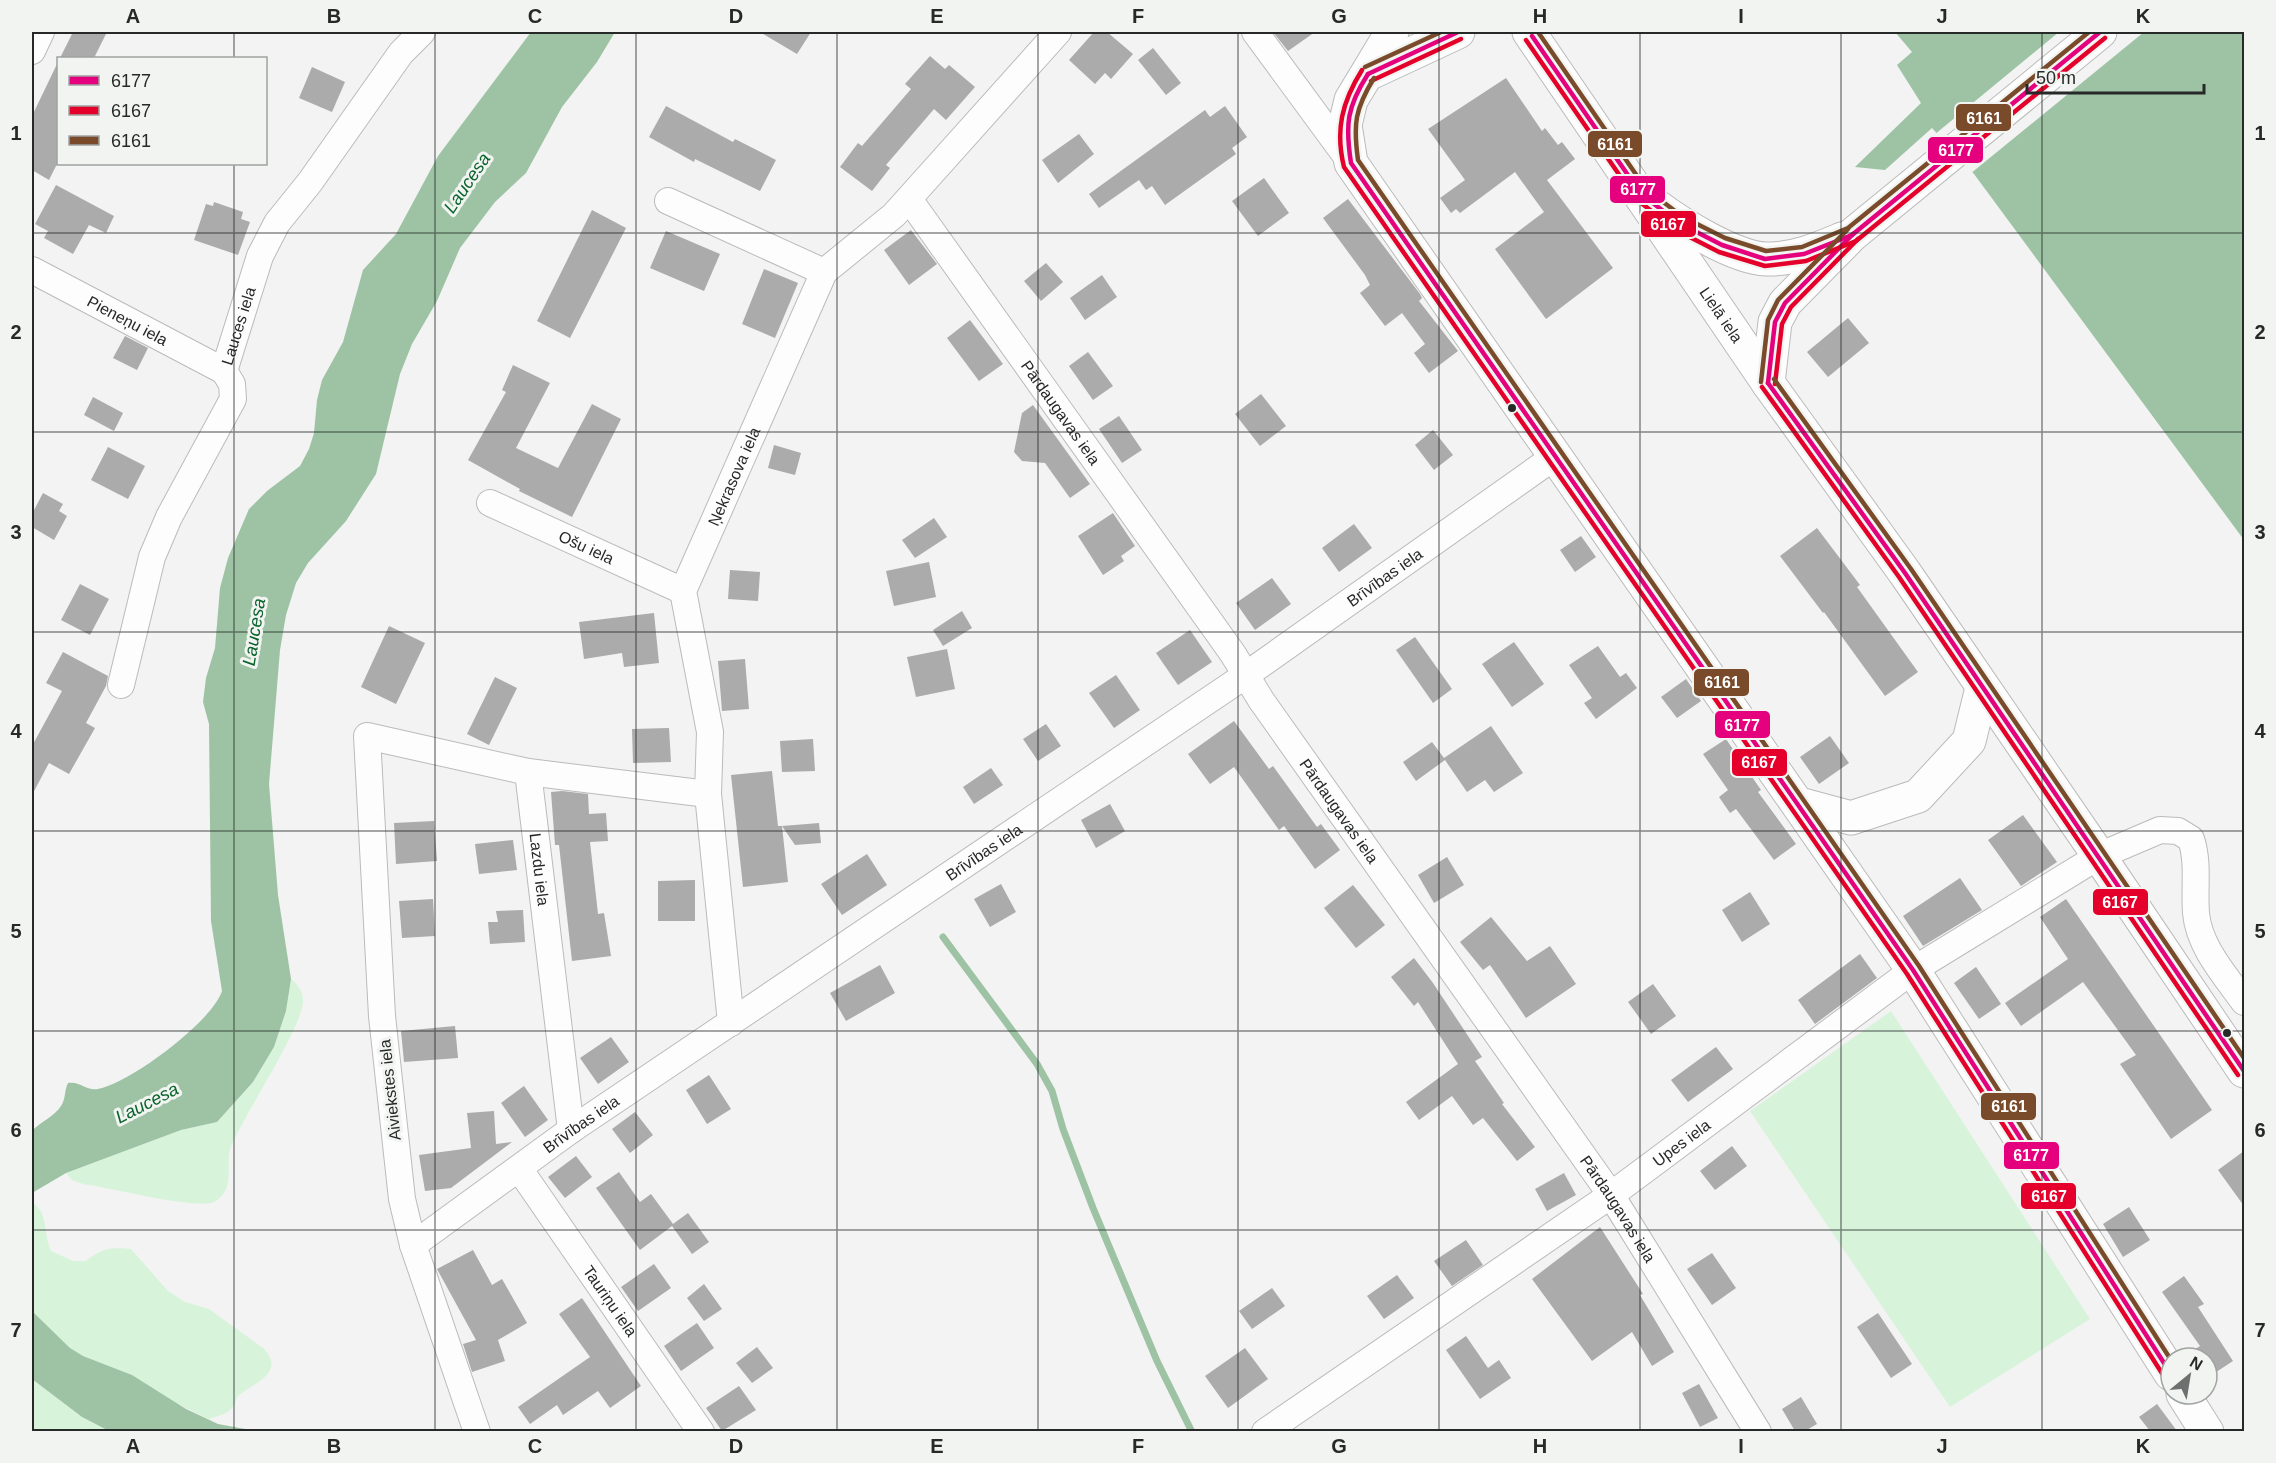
<svg xmlns="http://www.w3.org/2000/svg" width="2276" height="1463" font-family="Arial,sans-serif">
<rect width="100%" height="100%" fill="#f2f3f2"/>
<g fill="#d7f4db">
<path d="M291,979C298,985 303,991 303,1001C303,1026 245,1114 232,1144C223,1162 238,1189 214,1202C197,1210 107,1187 83,1184L72,1180L66,1173L181,1130L217,1122L253,1082L274,1047L286,1011Z"/>
<path d="M1891,1011L2090,1319L1950,1407L1750,1111Z"/>
<path d="M32,1202C49,1213 43,1234 51,1251L73,1261H86C101,1248 111,1247 131,1249L168,1291L185,1302L209,1309L263,1348C287,1373 254,1382 237,1397C233,1413 223,1415 208,1419L168,1399L132,1375L83,1356L70,1348L32,1311Z"/>
<path d="M32,1379L82,1417L109,1431H32Z"/>
</g>
<g fill="#9dc3a4">
<path d="M531,32H615L597,62L562,107L526,173L495,202L460,248L437,301L412,344L400,374L376,474L346,521L308,563L296,583L286,615L280,650L269,784L278,895L291,979L286,1011L274,1047L253,1082L217,1122L181,1130L66,1173L32,1193V1131C40,1122 55,1116 61,1106C66,1099 64,1091 68,1083C80,1081 86,1091 98,1089C130,1083 212,1022 222,991L211,921L209,724L203,702L206,678L215,648L220,588L228,558L249,509L267,491L300,466L309,449L314,433L317,400L322,380L343,342L363,270L396,234L438,156Z"/>
<path d="M1895,32H2244V540L1974,174L1932,128L1885,170L1855,167L1921,103L1897,65L1912,52Z"/>
<path d="M32,1311L70,1348L83,1356L132,1375L186,1409L218,1424L256,1431H109L82,1417L32,1379Z"/>
</g>
<path fill="#f2f3f2" d="M2059,32H2144L1970,174L1934,135Z"/>
<g fill="none" stroke-linecap="round" stroke-linejoin="round">
<path stroke="#9dc3a4" stroke-width="7" d="M943,937L1037,1064L1052,1091L1063,1129L1093,1208L1157,1361L1192,1432"/>
</g>
<g fill="#aaabaa">
<path d="M73,32H107L94,58H60Z"/>
<path d="M760,32H811L797,54Z"/>
<path d="M1094,32H1107L1133,54L1111,79L1105,73L1095,84L1069,60Z"/>
<path d="M1273,32H1315L1288,51Z"/>
<path d="M1153,48L1181,83L1166,95L1138,60Z"/>
<path d="M930,56L945,69L949,65L975,87L946,120L934,109L886,165L890,168L872,191L840,167L858,143L862,146L911,89L905,84Z"/>
<path d="M58,62V162L49,180L32,170V116Z"/>
<path d="M312,67L345,82L332,112L299,98Z"/>
<path d="M1506,78L1542,131L1545,128L1558,145L1562,142L1575,159L1547,180L1613,268L1546,319L1495,249L1544,212L1515,172L1460,213L1456,209L1451,213L1440,198L1465,180L1428,129Z"/>
<path d="M666,106L733,142L735,139L776,160L760,191L695,159L694,162L649,137Z"/>
<path d="M1225,106L1247,137L1232,148L1236,154L1165,205L1152,186L1146,190L1139,180L1099,208L1089,194L1205,110L1210,117Z"/>
<path d="M1079,134L1094,154L1058,183L1042,160Z"/>
<path d="M1264,178L1289,213L1258,236L1232,201Z"/>
<path d="M56,185L114,216L106,233L89,225L73,254L44,238L48,231L35,224Z"/>
<path d="M1348,199L1420,294L1422,298L1419,301L1458,351L1429,373L1414,353L1425,344L1402,313L1385,326L1360,293L1370,285L1365,275L1323,218Z"/>
<path d="M214,202L243,212L241,219L250,222L238,255L194,240L206,204L213,206Z"/>
<path d="M592,210L626,228L570,338L537,321Z"/>
<path d="M911,230L937,264L909,285L884,250Z"/>
<path d="M666,231L720,254L704,291L650,268Z"/>
<path d="M1046,263L1063,282L1041,301L1024,281Z"/>
<path d="M764,269L798,283L775,338L742,324Z"/>
<path d="M1102,275L1117,297L1085,320L1070,298Z"/>
<path d="M1848,318L1869,343L1828,377L1807,352Z"/>
<path d="M970,320L1003,364L979,381L947,338Z"/>
<path d="M125,336L148,348L137,370L113,358Z"/>
<path d="M1088,352L1113,386L1093,400L1069,366Z"/>
<path d="M513,365L550,383L516,448L558,468L592,404L621,419L572,517L519,491L520,489L468,460L506,392L502,390Z"/>
<path d="M1261,394L1286,426L1260,446L1235,414Z"/>
<path d="M93,397L123,413L114,431L84,415Z"/>
<path d="M1033,405L1090,484L1070,498L1045,463L1022,461L1014,452L1022,413Z"/>
<path d="M1119,416L1142,450L1122,463L1099,429Z"/>
<path d="M1433,430L1453,455L1434,470L1415,445Z"/>
<path d="M774,445L801,453L795,475L768,468Z"/>
<path d="M108,447L145,466L128,499L91,480Z"/>
<path d="M43,493L63,504L59,511L67,516L54,540L32,527V514Z"/>
<path d="M1113,513L1135,546L1121,556L1124,561L1103,575L1078,536Z"/>
<path d="M934,518L947,537L915,558L902,540Z"/>
<path d="M1354,524L1372,548L1339,572L1322,548Z"/>
<path d="M1817,528L1860,585L1857,587L1918,672L1885,696L1824,612L1823,613L1780,556Z"/>
<path d="M1581,536L1596,557L1575,572L1560,550Z"/>
<path d="M929,562L936,597L894,606L886,571Z"/>
<path d="M730,570L760,572L758,601L728,599Z"/>
<path d="M1272,578L1291,604L1255,630L1236,603Z"/>
<path d="M80,584L109,599L90,635L61,620Z"/>
<path d="M962,611L972,628L943,646L933,630Z"/>
<path d="M654,613L659,663L624,667L622,653L584,659L579,622Z"/>
<path d="M389,626L425,643L396,704L361,687Z"/>
<path d="M1190,630L1212,662L1178,685L1156,653Z"/>
<path d="M1415,637L1452,689L1433,703L1396,650Z"/>
<path d="M1514,642L1544,684L1512,707L1482,664Z"/>
<path d="M1598,646L1620,677L1626,673L1637,688L1596,719L1584,703L1592,698L1569,665Z"/>
<path d="M947,649L955,689L916,697L907,657Z"/>
<path d="M63,652L108,676L106,686L86,723L95,728L69,774L49,763L32,795V746L62,691L46,683Z"/>
<path d="M745,659L749,709L722,711L718,661Z"/>
<path d="M1116,675L1140,710L1114,728L1089,693Z"/>
<path d="M495,677L517,688L489,745L467,734Z"/>
<path d="M1686,679L1701,701L1677,718L1661,697Z"/>
<path d="M1234,721L1269,769L1273,766L1317,827L1321,824L1340,850L1315,869L1284,826L1279,830L1234,767L1210,784L1188,754Z"/>
<path d="M1046,724L1061,746L1038,761L1023,739Z"/>
<path d="M1491,726L1523,773L1494,792L1485,780L1467,792L1445,760L1416,781L1403,762L1432,742L1444,758Z"/>
<path d="M669,728L671,762L633,763L632,729Z"/>
<path d="M1830,736L1849,763L1819,784L1800,757Z"/>
<path d="M813,739L815,771L782,772L780,741Z"/>
<path d="M1726,739L1761,790L1758,792L1796,844L1774,860L1736,809L1730,813L1719,797L1728,790L1703,754Z"/>
<path d="M991,768L1003,785L974,804L963,787Z"/>
<path d="M772,771L778,826H782L788,882L743,887L731,775Z"/>
<path d="M562,791L588,794L589,814L606,813L608,841L590,842L598,914L604,913L611,956L572,961L559,845H555L551,792Z"/>
<path d="M1110,804L1125,831L1096,848L1081,820Z"/>
<path d="M2023,815L2057,862L2021,886L1988,840Z"/>
<path d="M434,821L437,861L396,864L394,823Z"/>
<path d="M819,823L821,843L795,845L782,826Z"/>
<path d="M513,840L517,870L479,874L475,844Z"/>
<path d="M867,854L887,885L842,915L821,884Z"/>
<path d="M1447,857L1464,885L1434,903L1418,875Z"/>
<path d="M1960,878L1982,910L1923,946L1903,916Z"/>
<path d="M695,880V921H658V881Z"/>
<path d="M1001,884L1016,912L990,927L974,899Z"/>
<path d="M1353,885L1385,925L1356,948L1324,908Z"/>
<path d="M1750,892L1770,924L1742,942L1722,910Z"/>
<path d="M433,899L435,936L402,938L399,901Z"/>
<path d="M2066,899L2212,1110L2171,1139L2120,1064L2136,1055L2083,982L2021,1026L2005,1003L2068,959L2040,917Z"/>
<path d="M523,910L525,942L490,944L488,922H498L496,911Z"/>
<path d="M1491,917L1527,961L1550,946L1576,984L1526,1018L1490,965L1483,970L1460,942Z"/>
<path d="M1860,954L1877,978L1815,1024L1798,1000Z"/>
<path d="M1414,958L1433,983L1482,1057L1475,1061L1504,1103L1502,1104L1535,1147L1517,1161L1483,1118L1473,1125L1452,1096L1419,1120L1406,1102L1458,1064L1418,1002L1414,1006L1391,977Z"/>
<path d="M880,965L895,993L846,1021L830,993Z"/>
<path d="M1976,967L2001,1004L1979,1019L1954,983Z"/>
<path d="M1653,984L1676,1016L1651,1034L1628,1002Z"/>
<path d="M455,1026L458,1058L404,1062L401,1031Z"/>
<path d="M611,1037L629,1062L598,1084L580,1058Z"/>
<path d="M1716,1047L1733,1069L1688,1102L1671,1080Z"/>
<path d="M709,1075L731,1109L707,1124L686,1090Z"/>
<path d="M524,1086L548,1120L525,1137L501,1103Z"/>
<path d="M494,1111L496,1144L512,1142L451,1188L425,1191L419,1155L471,1148L467,1113Z"/>
<path d="M635,1112L653,1135L630,1153L612,1129Z"/>
<path d="M1732,1146L1747,1166L1715,1190L1700,1171Z"/>
<path d="M2244,1151V1206L2218,1170Z"/>
<path d="M576,1156L592,1177L565,1198L548,1177Z"/>
<path d="M619,1172L640,1202L651,1194L673,1224L688,1213L709,1242L692,1254L672,1226L640,1250L596,1188Z"/>
<path d="M1564,1173L1576,1195L1547,1211L1535,1189Z"/>
<path d="M2129,1207L2150,1240L2123,1257L2103,1224Z"/>
<path d="M1600,1227L1643,1294L1640,1295L1674,1352L1652,1366L1632,1332L1592,1361L1532,1279Z"/>
<path d="M1466,1240L1483,1265L1452,1286L1434,1261Z"/>
<path d="M473,1250L492,1285L502,1279L527,1323L498,1340L505,1361L472,1372L463,1344L476,1340L437,1269Z"/>
<path d="M1712,1253L1736,1288L1712,1305L1687,1269Z"/>
<path d="M654,1264L671,1288L638,1311L621,1287Z"/>
<path d="M1397,1275L1414,1298L1384,1319L1367,1296Z"/>
<path d="M2184,1276L2204,1304L2198,1307L2233,1361L2207,1378V1358L2183,1357L2200,1346L2162,1292Z"/>
<path d="M704,1284L722,1309L704,1321L687,1298Z"/>
<path d="M1272,1288L1285,1306L1252,1329L1239,1311Z"/>
<path d="M582,1298L641,1386L610,1408L598,1391L563,1415L557,1405L530,1424L518,1407L590,1357L559,1314Z"/>
<path d="M1878,1313L1912,1364L1891,1378L1857,1327Z"/>
<path d="M697,1323L714,1348L681,1371L664,1346Z"/>
<path d="M1466,1336L1488,1368L1499,1360L1511,1378L1480,1399L1446,1350Z"/>
<path d="M757,1347L773,1368L752,1383L736,1363Z"/>
<path d="M1245,1348L1268,1379L1228,1408L1205,1376Z"/>
<path d="M1699,1384L1718,1418L1700,1427L1682,1393Z"/>
<path d="M739,1386L756,1410L722,1431L706,1408Z"/>
<path d="M1801,1397L1817,1424L1805,1431H1795L1782,1409Z"/>
<path d="M2157,1404L2177,1431H2150L2139,1417Z"/>
</g>
<g fill="none" stroke-linecap="round" stroke-linejoin="round">
<defs>
<g id="minor">
<path d="M1255,32L1349,160"/>
<path d="M32,51L41,32"/>
<path id="s1" d="M909,199L1233,654L1261,700L1611,1195L1758,1432"/>
<path d="M668,201L824,272"/>
<path id="s2" d="M32,270L224,371"/>
<path id="s3" d="M490,503L683,591"/>
<path id="s4" d="M121,685L152,557L169,517L233,399L232,384L224,371L260,256L277,223L310,182L401,53L422,32"/>
<path id="s5" d="M528,772L571,1130"/>
<path id="s6" d="M731,1023L708,794L710,732L683,591L824,272L894,215L1058,32"/>
<path id="s7" d="M520,1170L701,1432"/>
<path id="s8" d="M413,1245L571,1130L1246,675L1554,457"/>
<path d="M477,1432L413,1245L402,1199L382,1016L367,736L528,772L708,794"/>
<path id="s9" d="M1265,1432L1611,1195L1913,970L2099,856L2160,830L2178,831L2191,839C2199,863 2194,888 2196,913C2199,947 2225,975 2244,1002"/>
</g>
<g id="major">
<path d="M1392,32L1351,100L1345,125L1351,163L1913,970L2171,1374"/>
<path id="s10" d="M1529,32L1768,383L1905,573L2099,856L2244,1071"/>
<path d="M1368,74L1458,32"/>
<path d="M1655,205C1680,224 1735,258 1766,259C1793,260 1818,249 1842,239"/>
<path d="M1768,383L1775,322L1785,303L1852,235L2100,32"/>
<path d="M1799,804L1851,818L1918,796L1969,741L1982,688"/>
<path d="M2183,1394L2207,1432"/>
</g>
</defs>
<use href="#minor" stroke="#babbba" stroke-width="28"/>
<use href="#major" stroke="#babbba" stroke-width="35"/>
<use href="#minor" stroke="#fdfdfd" stroke-width="26"/>
<use href="#major" stroke="#fdfdfd" stroke-width="33"/>
<defs>
<g id="bus-1">
<path d="M1532,36L1641,194L1679,223L1722,245L1765,259L1804,254L1852,235L2100,32"/>
<path d="M1368,74C1347,107 1345,124 1351,163L1913,970L2171,1374"/>
<path d="M1368,74L1458,32"/>
<path d="M1768,383L1905,573L2244,1071"/>
<path d="M1768,383L1775,322L1785,303L1853,234"/>
</g>
<g id="bus-2">
<path d="M1526,40L1636,199L1676,230L1719,252L1765,266L1806,261L1856,241L2105,38"/>
<path d="M1362,70C1342,102 1335,130 1344,167L1907,974L2165,1378"/>
<path d="M1371,81L1461,39"/>
<path d="M1775,384L1782,324L1791,307L1858,239"/>
<path d="M1762,387L1899,577L2238,1075"/>
</g>
<g id="bus-3">
<path d="M1538,32L1646,189L1683,217L1725,238L1766,251L1802,247L1848,228L2089,32"/>
<path d="M1365,67L1441,32"/>
<path d="M1374,78C1355,109 1353,124 1358,160L1919,966L2171,1360"/>
<path d="M1774,379L1911,569L2244,1058"/>
<path d="M1761,382L1768,320L1778,300L1848,229"/>
</g>
</defs>
<use href="#bus-1" stroke="#f1f4f1" stroke-width="9"/>
<use href="#bus-2" stroke="#f1f4f1" stroke-width="9"/>
<use href="#bus-3" stroke="#f1f4f1" stroke-width="9"/>
<use href="#bus-1" stroke="#e5007d" stroke-width="4.5"/>
<use href="#bus-2" stroke="#e4002b" stroke-width="4.5"/>
<use href="#bus-3" stroke="#7a4b2a" stroke-width="4.5"/>
</g>
<path fill="none" stroke="#272928" stroke-width="1.5" stroke-opacity="0.55" d="M234,32V58M435,32V1432M636,32V1432M837,32V1432M1038,32V1432M1238,32V1432M1439,32V1432M1640,32V1432M1841,32V1432M2042,32V1432M234,164V1432M32,233H2244M32,432H2244M32,632H2244M32,831H2244M32,1031H2244M32,1230H2244"/>
<g fill="#272928" stroke="#f1f4f1" stroke-width="2">
<circle cx="1512" cy="408" r="5"/>
<circle cx="2227" cy="1033" r="5"/>
</g>
<g text-anchor="middle" dominant-baseline="central" stroke-width="6" stroke-linejoin="round" paint-order="stroke">
<g font-size="16" fill="#272928" stroke="#f1f4f1">
<text stroke="none"><textPath href="#s10" startOffset="342">Lielā iela</textPath></text>
<text stroke="none"><textPath href="#s2" startOffset="108">Pieneņu iela</textPath></text>
<text stroke="none"><textPath href="#s4" startOffset="387">Lauces iela</textPath></text>
<text stroke="none"><textPath href="#s1" startOffset="262">Pārdaugavas iela</textPath></text>
<text stroke="none"><textPath href="#s6" startOffset="561">Ņekrasova iela</textPath></text>
<text stroke="none"><textPath href="#s3" startOffset="106">Ošu iela</textPath></text>
<text stroke="none"><textPath href="#s8" startOffset="1179">Brīvības iela</textPath></text>
<text stroke="none"><textPath href="#s1" startOffset="748">Pārdaugavas iela</textPath></text>
<text stroke="none"><textPath href="#s8" startOffset="693">Brīvības iela</textPath></text>
<text stroke="none"><textPath href="#s5" startOffset="98">Lazdu iela</textPath></text>
<text transform="translate(390 1090) rotate(-96)">Aiviekstes iela</text>
<text stroke="none"><textPath href="#s8" startOffset="207">Brīvības iela</textPath></text>
<text stroke="none"><textPath href="#s9" startOffset="507">Upes iela</textPath></text>
<text stroke="none"><textPath href="#s1" startOffset="1234">Pārdaugavas iela</textPath></text>
<text stroke="none"><textPath href="#s7" startOffset="159">Tauriņu iela</textPath></text>
</g>
<g font-size="18" font-style="italic" fill="#09632b" stroke="#f1f4f1">
<text transform="translate(467 183) rotate(-56)">Laucesa</text>
<text transform="translate(254 632) rotate(-81)">Laucesa</text>
<text transform="translate(147 1103) rotate(-27)">Laucesa</text>
</g>
</g>
<g stroke="#f1f4f1" stroke-width="2">
<rect x="1955" y="103" width="57" height="29" rx="6" fill="#7a4b2a"/>
<rect x="1587" y="130" width="56" height="28" rx="6" fill="#7a4b2a"/>
<rect x="1927" y="136" width="57" height="28" rx="6" fill="#e5007d"/>
<rect x="1609" y="175" width="57" height="29" rx="6" fill="#e5007d"/>
<rect x="1640" y="210" width="57" height="28" rx="6" fill="#e4002b"/>
<rect x="1693" y="668" width="57" height="29" rx="6" fill="#7a4b2a"/>
<rect x="1714" y="710" width="57" height="29" rx="6" fill="#e5007d"/>
<rect x="1731" y="748" width="57" height="29" rx="6" fill="#e4002b"/>
<rect x="2092" y="888" width="57" height="28" rx="6" fill="#e4002b"/>
<rect x="1980" y="1092" width="57" height="29" rx="6" fill="#7a4b2a"/>
<rect x="2003" y="1141" width="57" height="29" rx="6" fill="#e5007d"/>
<rect x="2020" y="1182" width="57" height="28" rx="6" fill="#e4002b"/>
</g>
<g font-size="16" text-anchor="middle" font-weight="bold" fill="#fff">
<text x="1984" y="124">6161</text>
<text x="1615" y="150">6161</text>
<text x="1956" y="156">6177</text>
<text x="1638" y="195">6177</text>
<text x="1668" y="230">6167</text>
<text x="1722" y="688">6161</text>
<text x="1742" y="731">6177</text>
<text x="1759" y="768">6167</text>
<text x="2120" y="908">6167</text>
<text x="2009" y="1112">6161</text>
<text x="2031" y="1161">6177</text>
<text x="2049" y="1202">6167</text>
</g>
<rect width="2276" height="1463" fill="none" stroke="#f1f4f1" stroke-width="66"/>
<rect x="57" y="57" width="210" height="108" fill="#f1f4f1" stroke="#a0a3a1" stroke-width="1.5"/>
<rect x="69" y="76" width="30" height="9" fill="#e5007d" stroke="#a0a3a1" stroke-width="1.5"/>
<text x="111" y="87" font-size="18" fill="#272928">6177</text>
<rect x="69" y="106" width="30" height="9" fill="#e4002b" stroke="#a0a3a1" stroke-width="1.5"/>
<text x="111" y="117" font-size="18" fill="#272928">6167</text>
<rect x="69" y="136" width="30" height="9" fill="#7a4b2a" stroke="#a0a3a1" stroke-width="1.5"/>
<text x="111" y="147" font-size="18" fill="#272928">6161</text>
<g transform="translate(2189 1376) rotate(30)"><circle r="28" fill="#f1f4f1" stroke="#a0a3a1" stroke-width="1.5"/>
<path d="M0-4.5L10 22L0 15L-10 22Z" fill="#6e706f"/>
<text y="-9" font-size="16" font-weight="bold" text-anchor="middle" fill="#272928">N</text>
</g>
<path d="M2027 84v9h177v-9" fill="none" stroke="#272928" stroke-width="3"/>
<text x="2036" y="84" font-size="18" fill="#272928" stroke="#f1f4f1" stroke-width="4.5" paint-order="stroke">50 m</text>
<rect x="33" y="33" width="2210" height="1397" fill="none" stroke="#272928" stroke-width="2"/>
<g font-size="20" text-anchor="middle" font-weight="bold" fill="#272928">
<text x="133" y="23">A</text>
<text x="334" y="23">B</text>
<text x="535" y="23">C</text>
<text x="736" y="23">D</text>
<text x="937" y="23">E</text>
<text x="1138" y="23">F</text>
<text x="1339" y="23">G</text>
<text x="1540" y="23">H</text>
<text x="1741" y="23">I</text>
<text x="1942" y="23">J</text>
<text x="2143" y="23">K</text>
<text x="16" y="140">1</text>
<text x="2260" y="140">1</text>
<text x="16" y="339">2</text>
<text x="2260" y="339">2</text>
<text x="16" y="539">3</text>
<text x="2260" y="539">3</text>
<text x="16" y="738">4</text>
<text x="2260" y="738">4</text>
<text x="16" y="938">5</text>
<text x="2260" y="938">5</text>
<text x="16" y="1137">6</text>
<text x="2260" y="1137">6</text>
<text x="16" y="1337">7</text>
<text x="2260" y="1337">7</text>
<text x="133" y="1453">A</text>
<text x="334" y="1453">B</text>
<text x="535" y="1453">C</text>
<text x="736" y="1453">D</text>
<text x="937" y="1453">E</text>
<text x="1138" y="1453">F</text>
<text x="1339" y="1453">G</text>
<text x="1540" y="1453">H</text>
<text x="1741" y="1453">I</text>
<text x="1942" y="1453">J</text>
<text x="2143" y="1453">K</text>
</g>
</svg>
